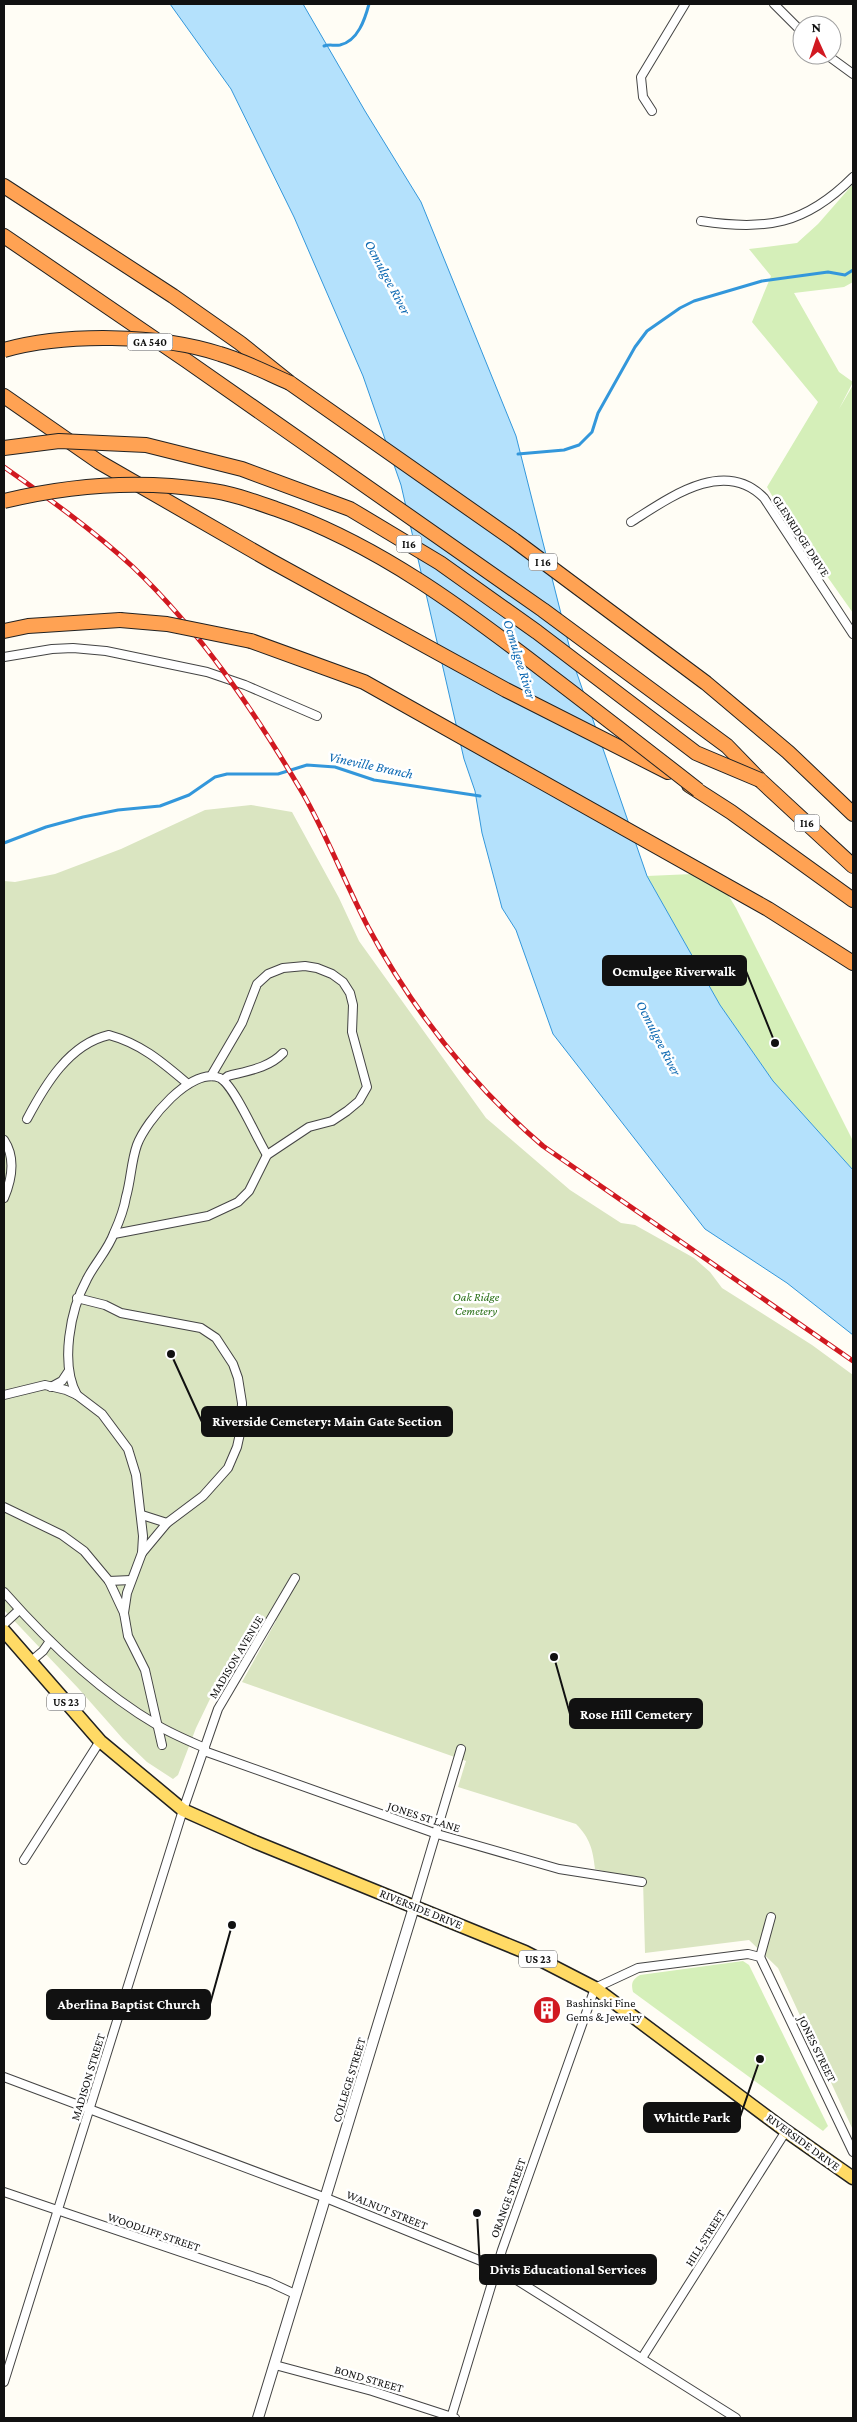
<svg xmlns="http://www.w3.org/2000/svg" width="857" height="2422" font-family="'Crimson Pro',serif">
<rect width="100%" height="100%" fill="#fffdf5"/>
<g fill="#d5efb9">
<path d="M853,184V282L844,287L794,293L839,372L853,382L839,409L853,385V613L781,511L767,487L818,402L752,322L771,276L749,249L797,243L818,224Z"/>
<path d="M715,873L736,908L853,1141V1170L773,1081L720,1005L647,876Z"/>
<path d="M743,1961L749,1965L828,2126L823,2131L633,1992C631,1983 632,1980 640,1975Z"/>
</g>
<path fill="#dae5c1" d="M251,805L292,812L339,898L359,941L486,1118L570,1190L621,1223L635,1225L694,1258L710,1272L722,1288L812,1345L853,1375V2130L778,1968L749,1940L645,1953L643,1880L595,1869C593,1850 590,1838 576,1824L458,1787L466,1761L242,1682L276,1621H257L222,1674L196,1728L178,1775L173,1779L147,1762L123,1739L78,1688L4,1610V881L15,882L55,874L121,849L205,810Z"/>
<path fill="#b4e1fc" stroke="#3397db" d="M170,4H303L365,111L421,202L516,436L574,665L647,876L720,1005L773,1081L853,1170V1335L787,1283L705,1229L553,1034L516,930L502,908L482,833L475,791L464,759L401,485L363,376L294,217L231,89Z"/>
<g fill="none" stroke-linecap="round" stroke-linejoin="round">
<g stroke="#3397db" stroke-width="3">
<path d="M324,46C329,44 334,46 340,45C358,41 365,19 369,4"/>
<path d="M518,454L564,450L579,445L592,432L598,413L635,347L647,331L680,308L694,301L762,281L828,272L845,275L853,270"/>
<path d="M4,843L46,827L83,817L118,810L160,806L189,795L215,777L227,774H278L307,765L335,767L374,780L480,796"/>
</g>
<defs>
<g id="minor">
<path d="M774,4L802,32"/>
<path d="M827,55L853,74"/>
<path d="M652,111L643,97L641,77L685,4"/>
<path d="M701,221C766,231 805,225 853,177"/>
<path d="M631,522C669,498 724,457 764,498L853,634"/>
<path d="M4,657L52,649L73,648L106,651L207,672L245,685L317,716"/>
<path d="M223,1080L228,1076C247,1071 269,1068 283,1053"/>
<path d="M27,1119C45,1085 69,1044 109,1035C142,1044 163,1063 188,1084"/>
<path d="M4,1140C16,1158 12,1179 4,1198"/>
<path d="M114,1234L208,1216L238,1202L249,1191L267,1155L309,1127L332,1121L347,1111L359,1101L367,1087L352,1032L353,1005L350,993L343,982L332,974L317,968L305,966L283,968L268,974L257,984L242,1023L211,1076"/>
<path d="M77,1298L105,1305L121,1313L201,1328L216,1338L233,1364L238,1378L242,1403L241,1429L237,1447L228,1468L203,1496L167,1523L142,1553"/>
<path d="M51,1387L62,1381L68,1372"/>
<path d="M4,1395L45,1385L66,1390L77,1395L102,1414L128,1449L136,1475L143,1536L142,1553L127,1593L124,1613"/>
<path d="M77,1395C60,1364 70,1310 87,1279C95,1263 108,1250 114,1233C119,1222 124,1209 126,1197C131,1180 131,1162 137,1145C146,1121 191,1066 220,1078C234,1085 257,1139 267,1155"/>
<path d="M4,1507L62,1535L84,1551L109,1581L124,1613L128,1636L145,1670L162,1745"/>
<path d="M142,1515L167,1523"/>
<path d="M109,1581L131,1580"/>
<path d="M4,1592C48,1642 99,1691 157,1725C172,1734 189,1741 205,1748"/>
<path d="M4,1624L19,1610"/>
<path d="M30,1662L43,1651L50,1641"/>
<path d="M204,1751L437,1834L559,1869L642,1882"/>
<path d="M24,1860L100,1741"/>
<path d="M414,1907L461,1749"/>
<path d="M760,1957L771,1917"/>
<path d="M4,2077L326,2198L496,2267L736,2418"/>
<path d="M4,2192L269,2282L295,2294"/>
<path d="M642,2358L786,2131"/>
<path d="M275,2365L372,2391L455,2418"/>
<path d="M4,2382L183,1810L218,1709L295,1578"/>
<path d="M451,2418L502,2250L595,1988L638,1968L748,1954L760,1957L853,2152"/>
</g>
<path id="tertiary" d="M258,2418L414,1907"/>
<path id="primary" d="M4,1631L100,1741L183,1810L255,1842L525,1952L595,1988L786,2131L853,2178"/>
<g id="motorway">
<path d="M4,186L173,296L240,343L290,383L514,540L706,683L788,752L853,814"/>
<path d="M4,236L187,361L543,610L727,746L760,780L853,866"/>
<path d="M4,396L99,462L271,561L506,690L668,772"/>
<path d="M4,631L28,626L120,620"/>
<path d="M251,641L364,682L768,909L853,963"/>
<path d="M689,785L731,812L853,900"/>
</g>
</defs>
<use href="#minor" stroke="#444" stroke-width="10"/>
<use href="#tertiary" stroke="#444" stroke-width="12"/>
<use href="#primary" stroke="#222" stroke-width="15"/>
<use href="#motorway" stroke="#222" stroke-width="16"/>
<use href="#minor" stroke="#fff" stroke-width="8"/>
<use href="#tertiary" stroke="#fff" stroke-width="10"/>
<use href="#primary" stroke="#ffda65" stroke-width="12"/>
<use href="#motorway" stroke="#ffa253" stroke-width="14"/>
<defs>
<path id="rail" d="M4,467C48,498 93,530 133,567C201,632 254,711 302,792C327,835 345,883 368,927C412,1009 472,1085 543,1146L853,1361"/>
</defs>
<use href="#rail" stroke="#d11921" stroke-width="5"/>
<use href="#rail" stroke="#fff" stroke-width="3" stroke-dasharray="9" stroke-linecap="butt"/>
<defs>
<g id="motorway-bridge">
<path d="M4,350C65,333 159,334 220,354C244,361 267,373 290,383"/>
<path d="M4,448L59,441L146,445L242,469L350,509L440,563L537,632L696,753L760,780"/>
<path d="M4,501C70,485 140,480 207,490C231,493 253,501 276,509C377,544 464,609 548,674C598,712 648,751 698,790"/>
<path d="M120,620L167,624L251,641"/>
</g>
</defs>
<use href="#motorway-bridge" stroke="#222" stroke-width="16" stroke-linecap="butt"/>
<use href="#motorway-bridge" stroke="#ffa253" stroke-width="14"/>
</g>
<defs>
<symbol id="building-disc" viewBox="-11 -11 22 22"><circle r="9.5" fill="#d11921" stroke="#fff"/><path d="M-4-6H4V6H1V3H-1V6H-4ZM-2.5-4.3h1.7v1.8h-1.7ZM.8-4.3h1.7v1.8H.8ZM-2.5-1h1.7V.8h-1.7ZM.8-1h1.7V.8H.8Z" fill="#fff"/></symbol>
</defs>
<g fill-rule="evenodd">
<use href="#building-disc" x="531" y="1994" width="32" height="32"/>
</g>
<g text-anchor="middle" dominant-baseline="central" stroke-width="5" stroke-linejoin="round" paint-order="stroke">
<g fill="#fff" stroke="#585858" stroke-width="1">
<rect x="127.5" y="333.5" width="45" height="17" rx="4"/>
<rect x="396.5" y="535.5" width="25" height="17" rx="4"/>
<rect x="529" y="553.5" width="28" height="17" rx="4"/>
<rect x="794.5" y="814.5" width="25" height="17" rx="4"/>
<rect x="47" y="1693.5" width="38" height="17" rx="4"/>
<rect x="519" y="1950.5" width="38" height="17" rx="4"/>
</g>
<g font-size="11" font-weight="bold" fill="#111">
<text x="150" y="342">GA 540</text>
<text x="409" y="544">I16</text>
<text x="543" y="562">I 16</text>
<text x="807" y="823">I16</text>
<text x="66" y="1702">US 23</text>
<text x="538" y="1959">US 23</text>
</g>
<g font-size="12" fill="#111" stroke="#fff">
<text transform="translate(801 536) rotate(57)">GLENRIDGE DRIVE</text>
<text transform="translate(236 1657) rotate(-59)">MADISON AVENUE</text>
<text transform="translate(424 1817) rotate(18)">JONES ST LANE</text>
<text transform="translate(421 1909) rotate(22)">RIVERSIDE DRIVE</text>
<text transform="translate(817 2049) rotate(64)">JONES STREET</text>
<text transform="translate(88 2077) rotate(-73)">MADISON STREET</text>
<text transform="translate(349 2080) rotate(-73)">COLLEGE STREET</text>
<text transform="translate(803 2142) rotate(36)">RIVERSIDE DRIVE</text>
<text transform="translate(508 2198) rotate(-70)">ORANGE STREET</text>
<text transform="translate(387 2210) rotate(22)">WALNUT STREET</text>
<text transform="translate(154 2232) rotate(19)">WOODLIFF STREET</text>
<text transform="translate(705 2238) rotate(-58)">HILL STREET</text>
<text transform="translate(369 2379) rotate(16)">BOND STREET</text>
</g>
<g font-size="12" font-style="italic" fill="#2b7119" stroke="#fff">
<text x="476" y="1297">Oak Ridge<tspan x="476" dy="14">Cemetery</tspan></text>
</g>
<g font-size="12" fill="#111" stroke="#fff" text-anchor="start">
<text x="566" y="2003">Bashinski Fine<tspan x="566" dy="14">Gems &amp; Jewelry</tspan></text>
</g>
<g font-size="14" font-style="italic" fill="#0b68b2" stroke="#fff">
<text transform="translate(388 277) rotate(62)">Ocmulgee River</text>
<text transform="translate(520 659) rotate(73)">Ocmulgee River</text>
<text transform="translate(371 765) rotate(12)">Vineville Branch</text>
<text transform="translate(659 1038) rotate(63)">Ocmulgee River</text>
</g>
</g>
<path fill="none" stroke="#111" stroke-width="2" d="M775 1043L746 971M171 1354L202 1422M554 1657L570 1714M232 1925L210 2004M760 2059L740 2117M477 2213L480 2269"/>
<g fill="#111" stroke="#fff" stroke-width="2">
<circle cx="775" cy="1043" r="5"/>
<circle cx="171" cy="1354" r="5"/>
<circle cx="554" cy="1657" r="5"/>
<circle cx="232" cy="1925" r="5"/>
<circle cx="760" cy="2059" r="5"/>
<circle cx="477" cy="2213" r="5"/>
</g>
<g fill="#111" stroke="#111" stroke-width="2">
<rect x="603" y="956" width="143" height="29" rx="5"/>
<rect x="202" y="1407" width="250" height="29" rx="5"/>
<rect x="570" y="1699" width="132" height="29" rx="5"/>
<rect x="47" y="1990" width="163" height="29" rx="5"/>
<rect x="644" y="2103" width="96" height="29" rx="5"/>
<rect x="480" y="2255" width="176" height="29" rx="5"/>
</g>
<g font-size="14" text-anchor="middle" font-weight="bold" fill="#fff">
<text x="674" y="976">Ocmulgee Riverwalk</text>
<text x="327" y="1426">Riverside Cemetery: Main Gate Section</text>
<text x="636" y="1719">Rose Hill Cemetery</text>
<text x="129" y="2009">Aberlina Baptist Church</text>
<text x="692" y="2122">Whittle Park</text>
<text x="568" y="2274">Divis Educational Services</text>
</g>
<rect width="857" height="2422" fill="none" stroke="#111111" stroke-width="10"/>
<g transform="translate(817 40) rotate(357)"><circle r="24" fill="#ffffff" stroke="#a0a0a0"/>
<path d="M0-4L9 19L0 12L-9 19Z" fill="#d11921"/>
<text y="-8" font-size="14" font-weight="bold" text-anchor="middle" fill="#111111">N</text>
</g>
</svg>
